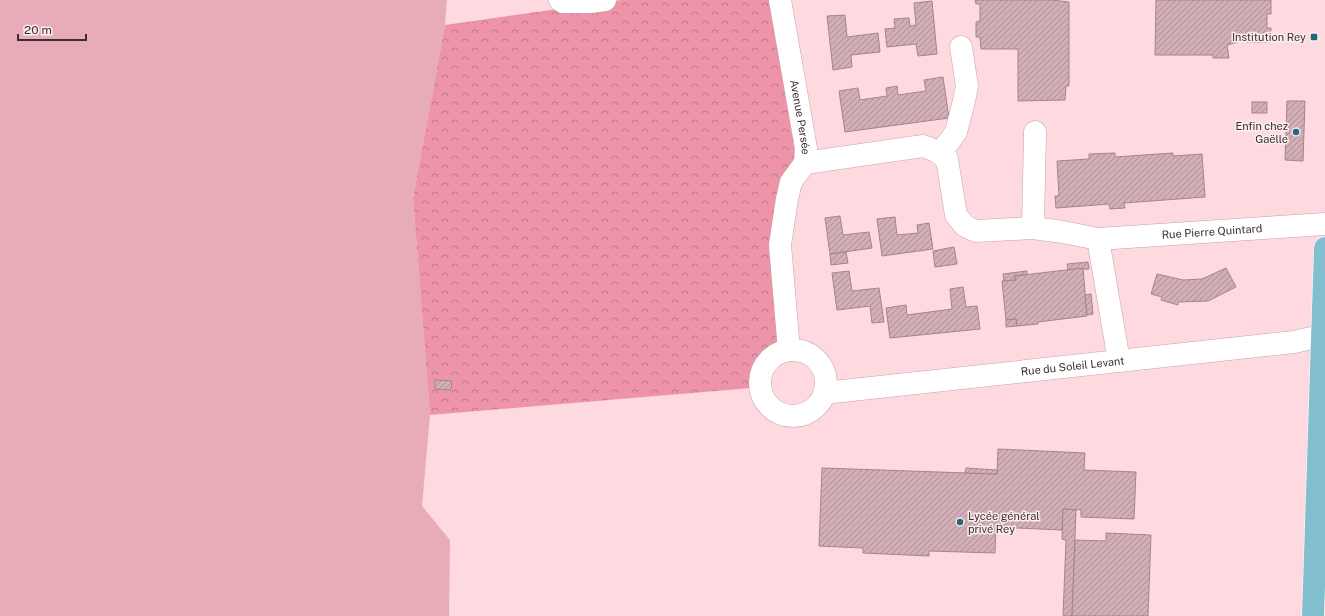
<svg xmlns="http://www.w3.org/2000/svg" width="1325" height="616" font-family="'Public Sans',sans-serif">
<defs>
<pattern id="forest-crowns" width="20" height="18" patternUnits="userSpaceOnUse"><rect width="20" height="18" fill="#ed94a8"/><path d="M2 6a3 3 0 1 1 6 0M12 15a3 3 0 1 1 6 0" fill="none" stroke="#c17989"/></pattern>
<pattern id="building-hatch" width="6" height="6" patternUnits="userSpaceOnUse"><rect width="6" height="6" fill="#d2afb6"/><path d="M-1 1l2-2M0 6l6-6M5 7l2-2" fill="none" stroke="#ac8f95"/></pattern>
</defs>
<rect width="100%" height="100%" fill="#fed9e0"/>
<path fill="#e8acb9" d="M0,0H447L445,25L413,198L430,415L422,506L450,540L449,616H0Z"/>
<path fill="url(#forest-crowns)" d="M622,0H770L795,153L775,229L782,332L751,388L430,415L413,198L445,25Z"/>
<g fill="url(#building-hatch)" stroke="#a5848a">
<path d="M975,0H1052L1069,2V86H1066L1065,100L1018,101V49H981L980,37H976V22L980,21V4H976Z"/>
<path d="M1156,0H1271V14H1267V28H1271L1270,42H1247V40H1237L1238,42L1227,45L1229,58H1213V55H1155Z"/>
<path d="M932,1L937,54L918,56L916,44L887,47L885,29L895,28L894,19L909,18L910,26L916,25L914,3Z"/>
<path d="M845,15L847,37L878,33L880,52L851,55L852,67L833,70L827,16Z"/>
<path d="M943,77L949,118L845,132L839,91L858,88L860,100L887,96L886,88L897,86L898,95L926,91L924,80Z"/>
<path d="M1287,101H1305L1303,161L1285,160Z"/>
<rect x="1252" y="102" width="15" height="11"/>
<path d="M1115,153V157L1173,153V156L1202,154L1205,197L1124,203L1125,208L1110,209L1109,204L1056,208L1055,196H1059L1057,161L1089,159V154Z"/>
<path d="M840,216L843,235L869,232L872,248L830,254L825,218Z"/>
<path d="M895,217L897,235L918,233L917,225L929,223L933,249L882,256L877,219Z"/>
<path d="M954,247L957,264L935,267L933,251Z"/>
<path d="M846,252L848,263L831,265L830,254Z"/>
<path d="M1088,262L1089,269L1068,270L1067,264Z"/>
<path d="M1083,268L1087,316L1038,322V324L1017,326L1016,319L1006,320L1002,281L1015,280V276Z"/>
<path d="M1226,268L1236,287L1208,301L1178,302V305L1161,300L1162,297L1151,294L1157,274L1183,280L1202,279Z"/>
<path d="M849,271L852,291L879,288L884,322L872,323L870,306L837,310L832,273Z"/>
<path d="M1027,271V274L1015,276V280L1004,281L1003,274Z"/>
<path d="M963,287L966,307L977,306L980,329L890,338L886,308L906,305L907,315L952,309L950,289Z"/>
<path d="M1091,294L1093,314L1087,315L1085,295Z"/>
<path d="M1016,319L1017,326L1006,327V320Z"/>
<path d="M435,380L452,381L451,390L435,389Z"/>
<path d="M998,449L1085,453L1084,470L1136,472L1134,519L1081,517V510L1063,509L1062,530L996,527L995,553L929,551V556L863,553V548L819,546L822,468L997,474Z"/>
<path d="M966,468L997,470V474L965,473Z"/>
<path d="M1063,509L1076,510L1072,616H1063L1066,540L1062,539Z"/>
<path d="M1106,533L1151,535L1148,616H1072L1075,540L1106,541Z"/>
</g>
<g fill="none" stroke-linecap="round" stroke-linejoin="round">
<defs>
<g id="minor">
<path d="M560,0L563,2H590L605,0"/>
<path id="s1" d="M780,0L806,148L805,163L791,182L787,199L780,245L789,350"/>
<path d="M940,154L956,132L964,101L967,86L961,47"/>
<path d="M805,163L923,146L936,151L947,159L956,215L965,226L976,231L1033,228L1063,232L1098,239"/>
<path d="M1033,228L1035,132"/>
<circle cx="793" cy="383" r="33"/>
<path id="s2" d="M1119,361L1098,239L1325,224"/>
<path id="s3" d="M824,393L1294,342L1325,335"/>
</g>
<path id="major" d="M1313,616L1325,248"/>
</defs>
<use href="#minor" stroke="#c6a3aa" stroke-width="23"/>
<use href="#major" stroke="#fff" stroke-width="23"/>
<use href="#minor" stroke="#fff" stroke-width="22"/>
<use href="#major" stroke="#81bfce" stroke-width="22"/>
</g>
<g fill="#236878" stroke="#fcedf0" stroke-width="1.5">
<rect x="1310" y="33" width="8" height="8" rx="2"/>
<circle cx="1296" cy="132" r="4"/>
<circle cx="960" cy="522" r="4"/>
</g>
<g text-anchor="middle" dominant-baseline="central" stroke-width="3" stroke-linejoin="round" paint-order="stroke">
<g font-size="11" fill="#3d2f31" stroke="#fcedf0" text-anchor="end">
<text x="1306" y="37">Institution Rey</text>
<text x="1288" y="126">Enfin chez<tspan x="1288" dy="13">Gaëlle</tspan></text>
<text x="968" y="516" text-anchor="start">Lycée général<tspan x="968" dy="13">privé Rey</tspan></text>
</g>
<g font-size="11" fill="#3d2f31" stroke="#fcedf0">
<text stroke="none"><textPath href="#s1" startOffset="119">Avenue Persée</textPath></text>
<text stroke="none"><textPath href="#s2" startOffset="238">Rue Pierre Quintard</textPath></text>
<text stroke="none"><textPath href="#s3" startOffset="250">Rue du Soleil Levant</textPath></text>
</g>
</g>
<path d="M18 34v6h68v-6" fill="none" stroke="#3d2f31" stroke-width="2"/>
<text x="24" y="34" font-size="12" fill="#3d2f31" stroke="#fcedf0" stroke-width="3" paint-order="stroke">20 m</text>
</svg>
